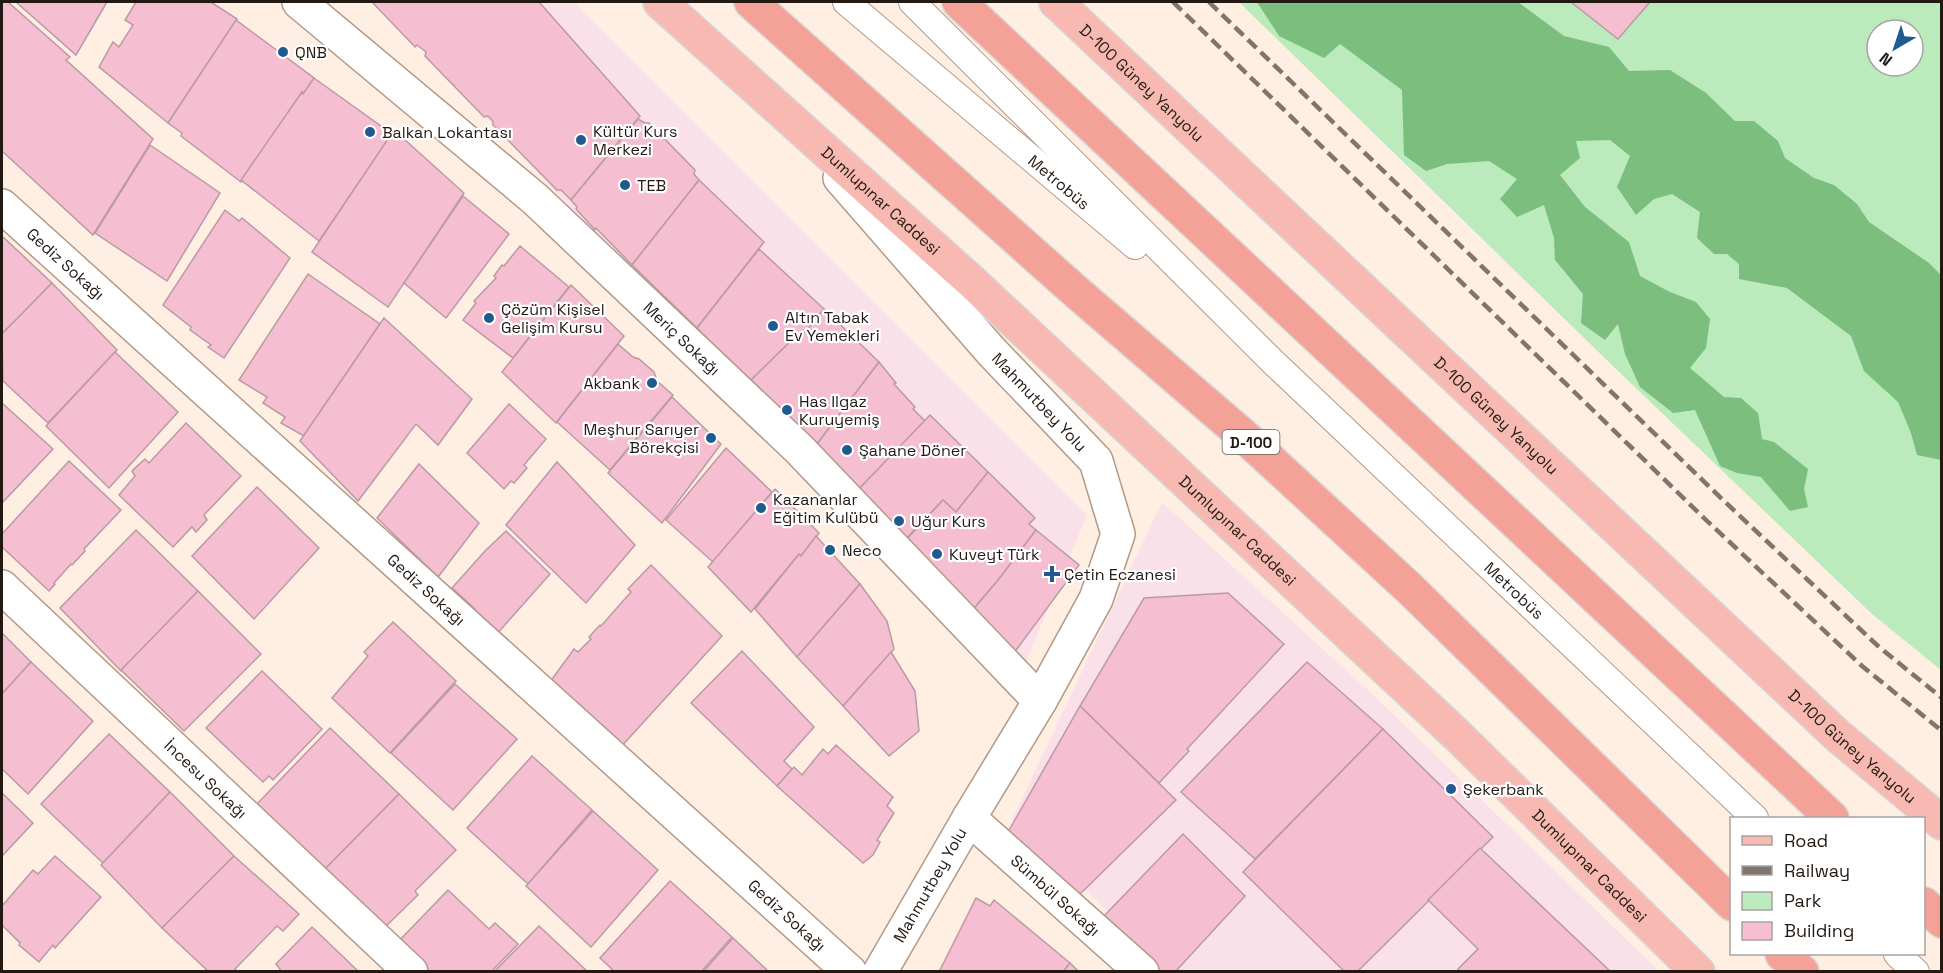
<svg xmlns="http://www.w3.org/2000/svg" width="1943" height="973" font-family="'Space Grotesk',sans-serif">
<rect width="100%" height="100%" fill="#ffeee2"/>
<g fill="#fae0e8">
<path d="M378,2H574L1087,515L1016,685Z"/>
<path d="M1162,502L1372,694L1659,971H1170L1012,820Z"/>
</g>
<path fill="#bbeabc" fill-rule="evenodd" d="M1239,2H1941V670L1872,614L1617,370ZM1877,30H1913V66H1877Z"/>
<path fill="#7bbe7e" d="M1257,2H1518L1564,36L1609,47L1629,71L1670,70L1706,93L1735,121H1754L1778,141L1785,158L1814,178L1834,185L1857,204L1869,222L1929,263L1941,275V460L1917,455L1911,433L1898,402L1864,371L1851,336L1787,288L1739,279V264L1727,254H1714L1697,238L1700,212L1672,194L1654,199L1636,215L1617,187L1630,156L1610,140L1576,141L1580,158L1560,175L1585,207L1629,242L1640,276L1670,292L1696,302L1710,319L1706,348L1690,368L1724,397L1741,398L1758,413L1762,439L1774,442L1808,469L1804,489L1808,507L1790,511L1761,477L1737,473L1720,466L1695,410L1673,413L1640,387L1625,354L1618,324L1605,340L1581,323L1583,294L1555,260L1554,238L1544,205L1517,217L1500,199L1517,179L1489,161L1447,164L1426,171L1404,155L1402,90L1340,44L1324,58L1279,36Z"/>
<g fill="#f5bed1" stroke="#ba9aa5" stroke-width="1.5">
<path d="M2,2H8L70,57L66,60L153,139L93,235L2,151Z"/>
<path d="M16,2H107L76,55Z"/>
<path d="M136,2H211L237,19L168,123L99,67L113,42L119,47L133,25L125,20Z"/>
<path d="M372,2H539L640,116L571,200L561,190H557L493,125V121L488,116L484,117L425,56L426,52L417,45L415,47Z"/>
<path d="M1571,2H1650L1618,39Z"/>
<path d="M236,20L314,78L303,94L302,92L241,182L181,136L182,133L168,123Z"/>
<path d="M314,78L392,134L319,241L241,180L302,92L303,94Z"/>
<path d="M638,119L645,123H649L695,170L694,174L699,180L632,265L596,228L595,230L576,209L577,207L571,200Z"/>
<path d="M394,130L464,193L388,307L312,252Z"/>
<path d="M150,145L220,193L167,281L95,233Z"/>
<path d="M699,180L764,242L697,328L632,265Z"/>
<path d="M463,196L509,234L446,318L404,283Z"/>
<path d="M225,210L239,221L242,218L290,258L224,358L208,347L211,345L190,330L191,327L163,305Z"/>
<path d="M2,236L52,283L2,334Z"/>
<path d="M520,246L569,287L513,358L463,320L476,303L474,301L496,278L494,276L502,265L504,266Z"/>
<path d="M759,249L824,309L803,335L800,332L749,382L697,328Z"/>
<path d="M308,274L380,324L304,436L281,423L285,417L263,403L267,397L239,380Z"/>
<path d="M52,283L117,350L48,423L3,381L2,334Z"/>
<path d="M571,285L624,336L556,423L502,372Z"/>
<path d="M824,309L879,362L814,448L749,382L800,332L803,335Z"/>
<path d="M384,318L472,399L438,445L416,424L358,501L300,441Z"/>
<path d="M618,344L633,357L639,359L654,372L657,381L673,395L610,470L557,422Z"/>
<path d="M115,352L178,412L109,488L46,426Z"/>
<path d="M879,362L896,383L894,384L915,407L913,409L925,421L856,492L814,448Z"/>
<path d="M672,397L721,444L662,523L608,473Z"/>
<path d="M2,403L53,449L2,503Z"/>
<path d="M509,404L546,439L524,465L527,468L514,483L511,481L504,489L467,453Z"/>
<path d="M930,415L988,472L956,512L943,500L904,541L856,492Z"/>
<path d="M186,423L241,476L204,515L207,520L196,532L192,527L173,547L119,495L135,476L132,471L145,459L149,463Z"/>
<path d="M726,448L772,492L713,562L666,520Z"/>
<path d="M69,461L121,510L84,549L85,551L72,565L71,564L54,583L55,584L49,591L2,547V534Z"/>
<path d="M557,462L635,545L586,603L506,525Z"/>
<path d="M419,464L479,523L438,577L377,518Z"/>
<path d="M988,472L1035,518L1029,524L1036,530L999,579L971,612L905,541L943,500L956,512Z"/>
<path d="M257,487L319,548L254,619L192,556Z"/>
<path d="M775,489L819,533L801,556L799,554L751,612L708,567Z"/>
<path d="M136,530L198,591L121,671L60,608Z"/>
<path d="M1036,530L1079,565L1014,653L971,612L999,579Z"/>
<path d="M506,531L550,574L496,635L471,613L475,609L452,588L485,551Z"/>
<path d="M816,536L860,584L797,657L755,609L799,554L801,556Z"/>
<path d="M651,565L722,636L620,748L550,682L574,649L578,652L591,639L589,637L600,625L601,626L631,592L628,589Z"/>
<path d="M860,584L887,621L894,649L843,706L797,657Z"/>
<path d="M198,591L261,654L184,731L121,670Z"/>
<path d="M1228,593L1284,644L1187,749L1189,751L1159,783L1080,706L1144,598Z"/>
<path d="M393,622L456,681L390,753L332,698L368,656L364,652Z"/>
<path d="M2,633L31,662L2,694Z"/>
<path d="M742,651L814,727L784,761L792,769L777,786L691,703Z"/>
<path d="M891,652L915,691L919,731L889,756L843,706Z"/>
<path d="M31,662L93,721L28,794L2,769V694Z"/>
<path d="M1307,662L1383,729L1255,859L1181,792Z"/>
<path d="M262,671L322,729L273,780L269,776L263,782L206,728Z"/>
<path d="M455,684L517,739L453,810L391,753Z"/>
<path d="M1080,706L1176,800L1078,896L1008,832Z"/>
<path d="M330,728L399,794L323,871L254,807Z"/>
<path d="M1383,729L1493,837L1357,972H1345L1243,872Z"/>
<path d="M109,734L170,792L103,863L41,804Z"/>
<path d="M836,745L893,797L887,806L894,813L877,840L880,842L873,855L863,863L777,786L794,767L802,775L823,749L828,754Z"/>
<path d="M532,756L592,810L528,884L467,828Z"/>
<path d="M170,792L234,856L162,928L101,865Z"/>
<path d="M2,793L33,823L2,856Z"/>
<path d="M399,794L456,850L415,891L418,895L382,930L322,872Z"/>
<path d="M593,811L658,870L591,947L526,886Z"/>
<path d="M1183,834L1245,896L1175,972H1159L1104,916Z"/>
<path d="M1480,848L1611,972H1461L1458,969L1478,949L1428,900Z"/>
<path d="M55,856L101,897L55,948L53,945L39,962L19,945L20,943L2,925V906L33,870L38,874Z"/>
<path d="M234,856L299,914L283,931L277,926L235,969L237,972H209L162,928Z"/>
<path d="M670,881L732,937L701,972H615L600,958Z"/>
<path d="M448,890L489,929L495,923L518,944L491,972H424L396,944Z"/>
<path d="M976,898L990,906L994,900L1070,963L1063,972H939Z"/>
<path d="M539,926L588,972H494Z"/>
<path d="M312,927L359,972H278L280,969L276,964Z"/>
<path d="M733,938L769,972H703Z"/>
<path d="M1070,963L1079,972H1063Z"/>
</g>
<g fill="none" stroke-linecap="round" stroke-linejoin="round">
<defs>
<g id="service">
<path id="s1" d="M846,2L1135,246"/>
<path id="s2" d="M912,2L1273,362L1755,818"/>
<path d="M1897,954L1916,972"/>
</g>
<g id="pedestrian">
<path id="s3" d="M299,2L535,199L799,449L1040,701"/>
</g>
<g id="minor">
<path id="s4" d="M2,206L850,972"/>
<path id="s5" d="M2,587L411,972"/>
<path id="s6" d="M969,818L1142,972"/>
</g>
<g id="secondary">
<path id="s7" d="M840,178L991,351L1096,461L1118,534L1096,599L1040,701L969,818L880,972"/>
</g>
<g id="primary">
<path id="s8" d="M660,2L973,283L1457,735L1698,972"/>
<path id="s9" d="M1056,2L1838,736L1942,823"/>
</g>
<g id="trunk">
<path d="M751,2L1074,290L1246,438L1409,588L1732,904"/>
<path d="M959,2L1832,818"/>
<path d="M1924,904L1942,921"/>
<path d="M1782,954L1802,972"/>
</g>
</defs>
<use href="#service" stroke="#b39987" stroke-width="28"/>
<use href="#pedestrian" stroke="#b39987" stroke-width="36"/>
<use href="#minor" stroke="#b39987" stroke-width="36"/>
<use href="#secondary" stroke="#b39987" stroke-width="36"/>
<use href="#primary" stroke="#d7d6d5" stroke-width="36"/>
<use href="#trunk" stroke="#d7d6d5" stroke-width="36"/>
<use href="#service" stroke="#fff" stroke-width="26"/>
<use href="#pedestrian" stroke="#fff" stroke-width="33"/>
<use href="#minor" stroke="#fff" stroke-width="33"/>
<use href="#secondary" stroke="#fff" stroke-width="33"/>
<use href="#primary" stroke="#f7b9b1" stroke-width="33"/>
<use href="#trunk" stroke="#f4a297" stroke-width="33"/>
<g stroke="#81746b" stroke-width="4.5" stroke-dasharray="12 6" stroke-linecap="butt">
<path d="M1173,2L1705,519L1862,666L1942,731"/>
<path d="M1209,2L1723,500L1879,647L1942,698"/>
</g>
</g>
<g fill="#215a91" stroke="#fff" stroke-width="2">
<circle cx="283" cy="52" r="6"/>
<circle cx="370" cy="132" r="6"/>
<circle cx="581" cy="140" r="6"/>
<circle cx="625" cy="185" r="6"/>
<circle cx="489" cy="318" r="6"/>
<circle cx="773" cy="326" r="6"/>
<circle cx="652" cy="383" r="6"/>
<circle cx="787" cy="410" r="6"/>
<circle cx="711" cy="438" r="6"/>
<circle cx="847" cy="450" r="6"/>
<circle cx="761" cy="508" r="6"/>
<circle cx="899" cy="521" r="6"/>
<circle cx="830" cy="550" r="6"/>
<circle cx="937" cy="554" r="6"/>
<path d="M1049 565h6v6h6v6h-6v6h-6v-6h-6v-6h6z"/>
<circle cx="1451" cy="789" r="6"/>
</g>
<g text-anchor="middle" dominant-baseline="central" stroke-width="4.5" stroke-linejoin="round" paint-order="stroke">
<rect fill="#fff" stroke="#655e5a" stroke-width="1.5" x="1222.5" y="430" width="57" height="24" rx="4.5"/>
<g font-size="15" font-weight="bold" fill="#231913">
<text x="1251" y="442">D-100</text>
</g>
<g font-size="16" fill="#231913" stroke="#fff" text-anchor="start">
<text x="295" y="52">QNB</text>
<text x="593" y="131">Kültür Kurs<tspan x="593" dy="18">Merkezi</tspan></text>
<text x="382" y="132">Balkan Lokantası</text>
<text x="637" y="185">TEB</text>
<text x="501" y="309">Çözüm Kişisel<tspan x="501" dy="18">Gelişim Kursu</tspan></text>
<text x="785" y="317">Altın Tabak<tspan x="785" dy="18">Ev Yemekleri</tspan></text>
<text x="640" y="383" text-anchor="end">Akbank</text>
<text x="799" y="401">Has Ilgaz<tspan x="799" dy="18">Kuruyemiş</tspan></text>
<text x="699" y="429" text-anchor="end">Meşhur Sarıyer<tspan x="699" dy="18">Börekçisi</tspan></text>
<text x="859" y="450">Şahane Döner</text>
<text x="773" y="499">Kazananlar<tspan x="773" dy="18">Eğitim Kulübü</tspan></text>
<text x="911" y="521">Uğur Kurs</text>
<text x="842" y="550">Neco</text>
<text x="949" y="554">Kuveyt Türk</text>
<text x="1064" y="574">Çetin Eczanesi</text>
<text x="1463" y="789">Şekerbank</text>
</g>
<g font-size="16" fill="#231913" stroke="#fff">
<text stroke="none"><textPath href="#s9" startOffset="118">D-100 Güney Yanyolu</textPath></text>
<text stroke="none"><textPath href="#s1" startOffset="279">Metrobüs</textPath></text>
<text stroke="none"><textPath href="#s8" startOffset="297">Dumlupınar Caddesi</textPath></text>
<text stroke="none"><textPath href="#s4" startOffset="86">Gediz Sokağı</textPath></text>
<text stroke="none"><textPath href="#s3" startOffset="510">Meriç Sokağı</textPath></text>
<text stroke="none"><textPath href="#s7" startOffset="300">Mahmutbey Yolu</textPath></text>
<text stroke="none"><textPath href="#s9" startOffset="604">D-100 Güney Yanyolu</textPath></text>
<text stroke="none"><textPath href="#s8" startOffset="783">Dumlupınar Caddesi</textPath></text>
<text stroke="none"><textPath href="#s4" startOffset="572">Gediz Sokağı</textPath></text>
<text stroke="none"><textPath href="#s2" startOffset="842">Metrobüs</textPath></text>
<text stroke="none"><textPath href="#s9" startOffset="1090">D-100 Güney Yanyolu</textPath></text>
<text stroke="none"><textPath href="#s5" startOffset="280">İncesu Sokağı</textPath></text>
<text stroke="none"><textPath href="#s8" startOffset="1269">Dumlupınar Caddesi</textPath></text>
<text transform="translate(930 885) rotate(-60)">Mahmutbey Yolu</text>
<text stroke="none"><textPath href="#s6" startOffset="116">Sümbül Sokağı</textPath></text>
<text stroke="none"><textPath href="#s4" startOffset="1058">Gediz Sokağı</textPath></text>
</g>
</g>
<rect width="1943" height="973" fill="none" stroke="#231913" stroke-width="6"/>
<rect x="1730" y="817" width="195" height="138" fill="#ffffff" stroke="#a7a3a1" stroke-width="1.5"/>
<rect x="1742" y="836" width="30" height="9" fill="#f7b9b1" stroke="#a7a3a1" stroke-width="1.5"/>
<text x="1784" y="847" font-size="18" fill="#231913">Road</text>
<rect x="1742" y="866" width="30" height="9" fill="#81746b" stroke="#a7a3a1" stroke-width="1.5"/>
<text x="1784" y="877" font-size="18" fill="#231913">Railway</text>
<rect x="1742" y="892" width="30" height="18" fill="#bbeabc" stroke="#a7a3a1" stroke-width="1.5"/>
<text x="1784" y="907" font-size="18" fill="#231913">Park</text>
<rect x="1742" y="922" width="30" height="18" fill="#f5bed1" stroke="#a7a3a1" stroke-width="1.5"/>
<text x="1784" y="937" font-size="18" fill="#231913">Building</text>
<g transform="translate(1895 48) rotate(219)"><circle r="28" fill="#ffffff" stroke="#a7a3a1" stroke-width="1.5"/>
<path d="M0-4.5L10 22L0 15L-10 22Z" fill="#215a91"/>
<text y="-9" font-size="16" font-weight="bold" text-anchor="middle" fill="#231913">N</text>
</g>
</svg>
